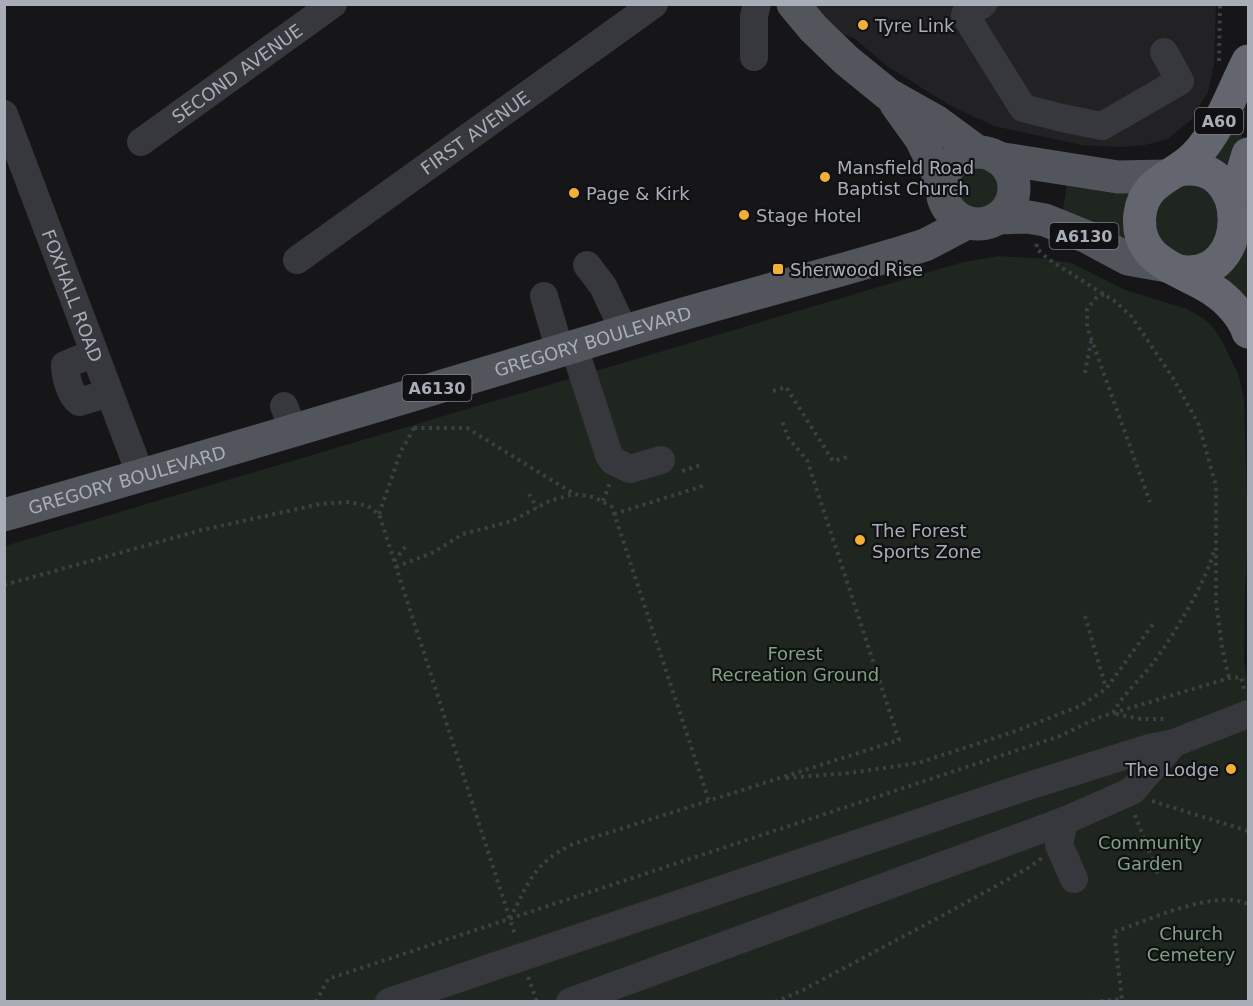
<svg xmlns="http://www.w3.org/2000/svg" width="1253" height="1006" font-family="'DejaVu Sans',sans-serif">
<rect width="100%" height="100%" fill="#161618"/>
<path fill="#222225" d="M811,5H1216L1214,64L1208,92L1192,119L1168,139L1145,145L1119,147L1082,145L994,126L949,105L887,66L854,38L839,33Z"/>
<g fill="#1e261f">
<path d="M1248,86L1244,129L1233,166L1212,158Z"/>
<circle cx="977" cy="187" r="24"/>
<path d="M1208,182L1227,240L1188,261L1156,242V198L1162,190Z"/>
<path d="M1067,184L1132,192L1131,244L1063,210Z"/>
<path d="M1248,237V311L1213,274Z"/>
<path d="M999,256L1048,259L1071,263L1125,290L1187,309L1203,318L1212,326L1222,341L1238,374L1244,398L1248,536L1245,588L1244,662L1248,685V1001L5,1002V546L963,262Z"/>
</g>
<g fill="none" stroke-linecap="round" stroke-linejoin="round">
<g stroke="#3d3f44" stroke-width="4" stroke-dasharray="3 4.5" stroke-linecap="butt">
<path d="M1219,61L1220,4"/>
<path d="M1037,244L1036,248L1048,259L1116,302L1131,316L1173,378L1199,425L1216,486V602L1222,647L1229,678"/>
<path d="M1104,294L1096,298L1087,309V327L1150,502"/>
<path d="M1085,373L1091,341"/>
<path d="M773,391L786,387L833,461L851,456"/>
<path d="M414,428H467L574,494L594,497L612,507L709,801"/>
<path d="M682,471L701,465"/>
<path d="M529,494L537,508"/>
<path d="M603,501L610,483"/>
<path d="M379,514L401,451L414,428"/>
<path d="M614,514L706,485"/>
<path d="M394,561L407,545"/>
<path d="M396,567L432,553L463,534L512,521L549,501L574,494"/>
<path d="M4,585L202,530L320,504L349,502L368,506L379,514L515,935"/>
<path d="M1085,616L1106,688"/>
<path d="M1113,713C1123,694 1140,680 1153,663C1172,638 1208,579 1214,550"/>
<path d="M1116,714L1141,719H1165"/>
<path d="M786,778L850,773L918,763L1016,731L1080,706L1106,689L1155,621"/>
<path d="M1152,801L1248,831"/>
<path d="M1135,815L1158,874"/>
<path d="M510,919C529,881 534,863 573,844L899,740L807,460L789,439L782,421"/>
<path d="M528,977L537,1002"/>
<path d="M316,1002L328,979L1060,736L1097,718L1229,678L1241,677L1245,693"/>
<path d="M775,1002L801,991L949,912L1030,867L1042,858"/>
<path d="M1093,1002L1122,999L1114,932C1149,920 1213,889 1248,904"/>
</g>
<g stroke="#37383d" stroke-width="28">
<path d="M983,4L965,15L1023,108L1062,118L1102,126L1180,81L1164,52"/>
<path d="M754,57V16L757,4"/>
<path id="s1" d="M4,114L141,476"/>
<path id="s2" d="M141,142L333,4"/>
<path id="s3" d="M297,260L654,4"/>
<path d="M587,265L603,286L624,331"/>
<path d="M544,296L560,351"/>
<path d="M574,347L609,455L613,461L630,469L661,460"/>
<path d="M94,353L65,365C65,376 70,395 79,402L109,393"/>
<path d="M284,406L293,429"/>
<path d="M1064,821L1059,845L1074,879"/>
<path d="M389,1002L1016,790L1149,748L1174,743L1248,714"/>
<path d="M570,1002L1064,821L1132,791L1174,743"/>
</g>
<g stroke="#53555c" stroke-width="33">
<path d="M793,4L813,28L846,60L889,95L937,122L978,152"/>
<path d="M896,104L921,139L942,182"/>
<circle cx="978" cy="188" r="36"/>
<path d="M997,158L1118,177L1166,176"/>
<path d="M999,218L1028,217L1045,220L1087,237L1128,259L1167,266"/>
<path id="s4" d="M4,515C211,456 416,394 622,332C713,304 805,281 896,254L925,245L967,223"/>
</g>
<g stroke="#63666e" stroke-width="33">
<path d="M1248,61C1232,92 1220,130 1195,156C1175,177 1144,180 1140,214C1134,263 1182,269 1213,290C1227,299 1243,316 1248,332"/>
<path d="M1176,171C1253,152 1253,284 1179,271"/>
<path d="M1236,193L1248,154"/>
</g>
</g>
<g fill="#f2b134" stroke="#111113" stroke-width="2">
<circle cx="863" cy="25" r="6"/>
<circle cx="825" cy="177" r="6"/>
<circle cx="574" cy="193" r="6"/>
<circle cx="744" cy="215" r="6"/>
<rect x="772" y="263" width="12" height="12" rx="3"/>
<circle cx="860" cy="540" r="6"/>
<circle cx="1231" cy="769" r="6"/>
</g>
<g text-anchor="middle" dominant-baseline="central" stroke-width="4.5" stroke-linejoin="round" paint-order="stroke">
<g fill="#111113" stroke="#7b7e86" stroke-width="1.5">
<rect x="1195" y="108" width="48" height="26" rx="4.5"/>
<rect x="1049.5" y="223" width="69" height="26" rx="4.5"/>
<rect x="402.5" y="375" width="69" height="26" rx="4.5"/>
</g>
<g font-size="16" font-weight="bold" fill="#a8adb8">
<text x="1219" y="121">A60</text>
<text x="1084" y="236">A6130</text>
<text x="437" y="388">A6130</text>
</g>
<g font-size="18" fill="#a8adb8" stroke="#111113" text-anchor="start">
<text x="875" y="25">Tyre Link</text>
<text x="837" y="167">Mansfield Road<tspan x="837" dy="21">Baptist Church</tspan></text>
<text x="586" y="193">Page &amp; Kirk</text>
<text x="756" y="215">Stage Hotel</text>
<text x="790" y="269">Sherwood Rise</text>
<text x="872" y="530">The Forest<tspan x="872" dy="21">Sports Zone</tspan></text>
<text x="1219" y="769" text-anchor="end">The Lodge</text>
</g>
<g font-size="18" fill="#a8adb8" stroke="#111113">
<text stroke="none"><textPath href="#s2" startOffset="118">SECOND AVENUE</textPath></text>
<text stroke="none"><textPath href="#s3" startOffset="219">FIRST AVENUE</textPath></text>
<text stroke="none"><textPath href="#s1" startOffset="194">FOXHALL ROAD</textPath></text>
<text stroke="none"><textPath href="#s4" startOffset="614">GREGORY BOULEVARD</textPath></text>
<text stroke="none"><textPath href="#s4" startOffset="128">GREGORY BOULEVARD</textPath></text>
</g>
<g font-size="18" fill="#7fa381" stroke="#111113">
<text x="795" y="653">Forest<tspan x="795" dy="21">Recreation Ground</tspan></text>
<text x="1150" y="842">Community<tspan x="1150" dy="21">Garden</tspan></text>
<text x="1191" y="933">Church<tspan x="1191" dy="21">Cemetery</tspan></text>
</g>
</g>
<rect width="1253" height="1006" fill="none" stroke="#a8adb8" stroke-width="12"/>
</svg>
